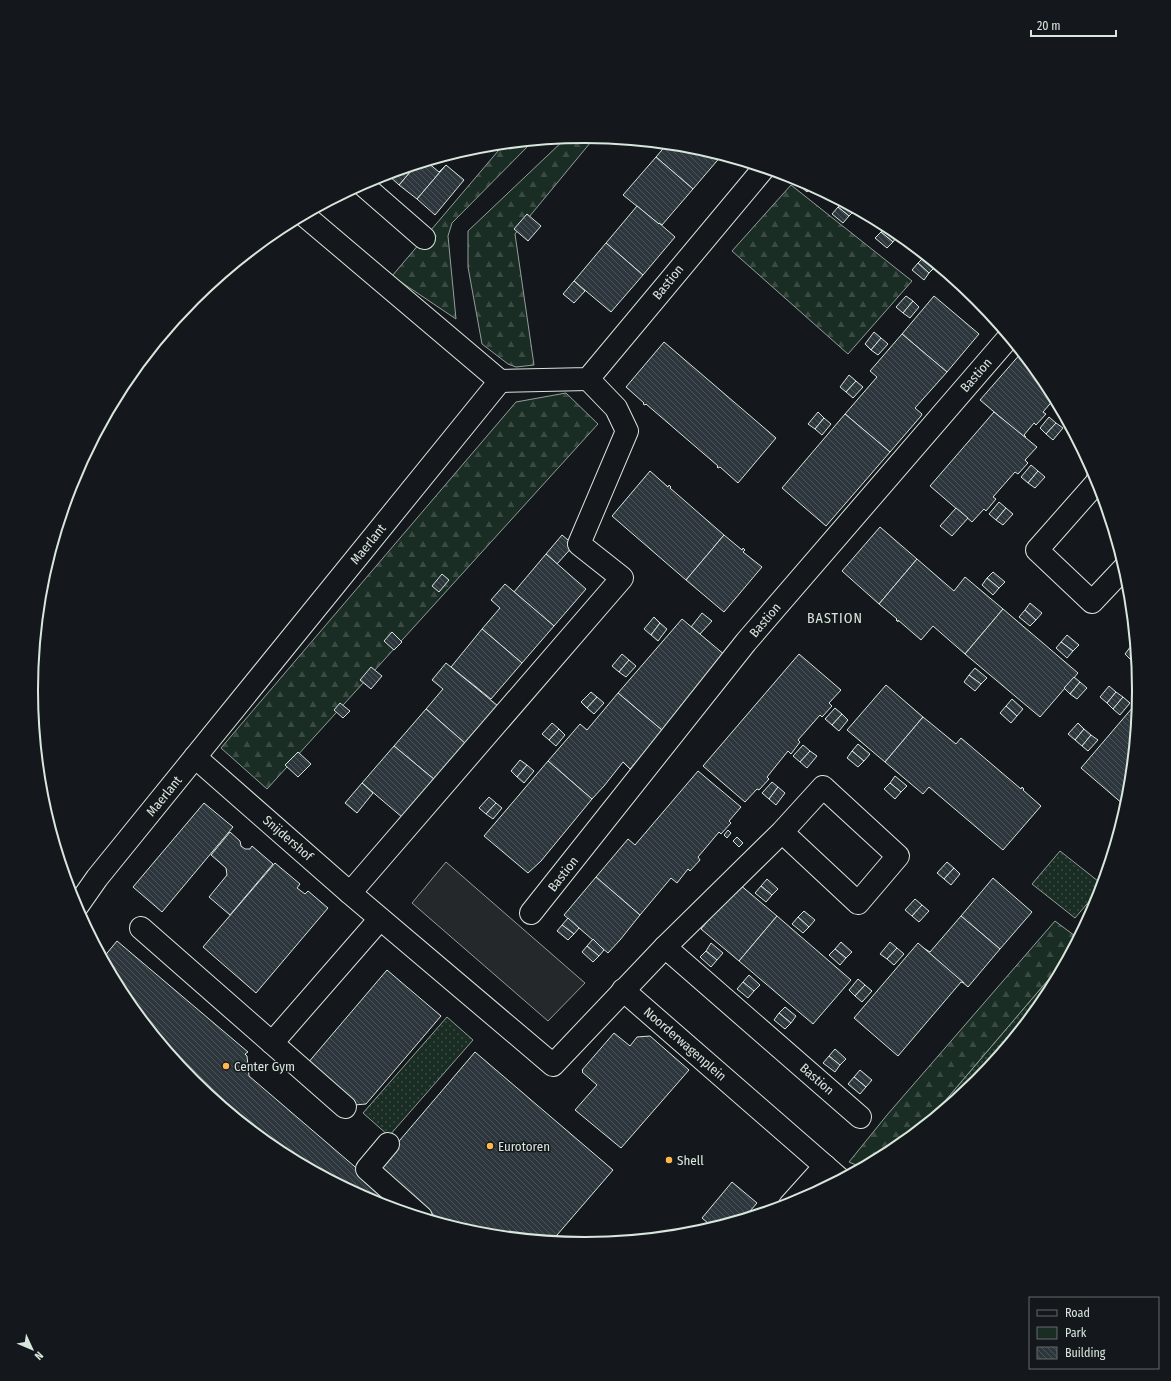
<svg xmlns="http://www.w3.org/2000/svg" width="1171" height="1381" font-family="'Fira Sans Condensed',sans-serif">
<defs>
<pattern id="green-dots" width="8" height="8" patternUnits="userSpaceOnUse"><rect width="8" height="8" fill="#1a2d24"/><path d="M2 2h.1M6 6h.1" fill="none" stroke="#3b4b43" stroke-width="1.8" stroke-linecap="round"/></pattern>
<pattern id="forest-firs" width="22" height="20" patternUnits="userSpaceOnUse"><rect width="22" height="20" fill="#1a2d24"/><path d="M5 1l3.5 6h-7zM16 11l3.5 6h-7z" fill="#3b4b43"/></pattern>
<pattern id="building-back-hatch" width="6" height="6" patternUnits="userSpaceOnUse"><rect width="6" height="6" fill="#2c363c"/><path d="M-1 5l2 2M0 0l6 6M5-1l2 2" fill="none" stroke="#4a5358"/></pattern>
</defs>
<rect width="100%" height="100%" fill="#14181c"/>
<g fill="url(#green-dots)" stroke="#939e99">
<path d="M1060,851L1103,885L1075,918L1032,884Z"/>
<path d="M1071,953L1046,999L977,1083L921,1129Z"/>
<path d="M447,1017L473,1040L389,1136L363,1113Z"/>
</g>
<g fill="url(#forest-firs)" stroke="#939e99">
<path d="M586,136L595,137L515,234L534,365L516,367L508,364L482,344L468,267V231L566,138Z"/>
<path d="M533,141L452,223L448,236L456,319L392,276L504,144Z"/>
<path d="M791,185L912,281L848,354L732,251Z"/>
<path d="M566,393L598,424L267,789L221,748L516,402Z"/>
<path d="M1055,921L1079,939L1071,953L921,1129L893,1152L863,1168L849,1162L887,1115Z"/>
</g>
<path fill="#24282b" stroke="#939e99" d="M446,862L585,983L548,1021L412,903Z"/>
<g fill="url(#building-back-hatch)" stroke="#d8e6dc">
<path d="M667,144L694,147L722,155L693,189L656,157Z"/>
<path d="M474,148L476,149L470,156L464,151Z"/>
<path d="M656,157L693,189L662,225L659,223V224L623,195Z"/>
<path d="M427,162L439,172L446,165L417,199L399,185L416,165Z"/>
<path d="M416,165L399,185L387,174Z"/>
<path d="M446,165L464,180L435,215L417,199Z"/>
<path d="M798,179L812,186L807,192L795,182Z"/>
<path d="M842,202L855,210L849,216L838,207Z"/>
<path d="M637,206L659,224V223L675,237L643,275L606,243Z"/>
<path d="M838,207L849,216L843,223L832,214Z"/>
<path d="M527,214L541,226L528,241L514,229Z"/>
<path d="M886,226L898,235L893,242L881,232Z"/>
<path d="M881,232L893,242L887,248L875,238Z"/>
<path d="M606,243L643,275L611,312L574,281Z"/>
<path d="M925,255L937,265L935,267L924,257Z"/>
<path d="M924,257L935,267L929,273L918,263Z"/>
<path d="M918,263L929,273L924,280L912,270Z"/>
<path d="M574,281L585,291L574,303L563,294Z"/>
<path d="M906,296L913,301L903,313L896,307Z"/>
<path d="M934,296L979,334L947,372L902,334Z"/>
<path d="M913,301L919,307L910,318L903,313Z"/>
<path d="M874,332L881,338L871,350L865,344Z"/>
<path d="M902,334L947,372L915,408L922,414L921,416L890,452L845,414L877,377L870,371Z"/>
<path d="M881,338L888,344L878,355L871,350Z"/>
<path d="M664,342L776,438L738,483L720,467L718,468L717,467L718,466L646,404L645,405L643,404L644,403L626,387Z"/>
<path d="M1022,352L1047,383L1055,398L1043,412L1046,414L1036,425L1034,423L1024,435L1026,437L1025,438L980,400Z"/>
<path d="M849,375L856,381L846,392L840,387Z"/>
<path d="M856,381L863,387L853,398L846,392Z"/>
<path d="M818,412L824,418L815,429L808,424Z"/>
<path d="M994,412L1037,447L1025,460L1028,463L1018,474L1015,472L993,497L996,499L986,511L984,509L972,522L930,486Z"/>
<path d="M845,414L890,452L826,526L782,488Z"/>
<path d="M1049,417L1056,423L1046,434L1040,428Z"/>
<path d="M824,418L831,424L822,435L815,429Z"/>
<path d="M1056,423L1063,428L1053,440L1046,434Z"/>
<path d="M1031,465L1038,471L1028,483L1021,477Z"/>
<path d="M650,471L668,487L669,485L671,487L670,488L724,535L686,580L612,516Z"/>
<path d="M1038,471L1045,477L1035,488L1028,483Z"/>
<path d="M999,502L1006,508L996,520L989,514Z"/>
<path d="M956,508L968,518L952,536L940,526Z"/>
<path d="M1006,508L1013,514L1003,525L996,520Z"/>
<path d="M880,527L917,559L879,604L842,571Z"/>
<path d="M562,535L574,545L557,564L546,554Z"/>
<path d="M724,535L742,550L743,548L745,550L743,552L762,567L724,612L686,580Z"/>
<path d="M546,554L586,589L554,626L514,592Z"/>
<path d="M917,559L954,591L965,577L1003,609L965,654L933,626L921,640L898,620V622L896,620L897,619L879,604Z"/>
<path d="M993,572L1005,582L999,588L987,578Z"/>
<path d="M442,574L449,580L439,592L432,586Z"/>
<path d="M987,578L999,588L993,595L982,585Z"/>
<path d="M505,584L554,626L522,663L482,629L500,608L491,600Z"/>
<path d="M1030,603L1042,613L1036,620L1025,610Z"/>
<path d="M1003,609L1078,673L1040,717L965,654Z"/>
<path d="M1025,610L1036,620L1030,626L1019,617Z"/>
<path d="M702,613L712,621L700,634L691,627Z"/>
<path d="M654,617L660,623L651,635L644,629Z"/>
<path d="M682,619L726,656L663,731L618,693Z"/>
<path d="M660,623L667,629L658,641L651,635Z"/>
<path d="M482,629L522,663L491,699L451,667Z"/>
<path d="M392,632L402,642L394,650L384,641Z"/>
<path d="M1067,635L1079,645L1073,651L1061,642Z"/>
<path d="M1061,642L1073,651L1067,658L1056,648Z"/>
<path d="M1134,642L1136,654L1131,660L1125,654Z"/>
<path d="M622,654L629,660L619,672L612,666Z"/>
<path d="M799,654L841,690L829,703L832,706L822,717L820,715L798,740L800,742L791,754L788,751L767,777L769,779L759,790L757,789L745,802L703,766Z"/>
<path d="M1136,654L1137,665L1131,660Z"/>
<path d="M629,660L636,666L626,677L619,672Z"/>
<path d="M446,663L498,706L466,744L426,709L443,689L432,680Z"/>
<path d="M371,667L382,676L371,689L360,680Z"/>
<path d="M975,668L987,678L981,684L969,675Z"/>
<path d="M969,675L981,684L975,691L964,682Z"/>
<path d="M1074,677L1080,682L1070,694L1064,688Z"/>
<path d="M1080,682L1087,688L1077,699L1070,694Z"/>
<path d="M886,685L923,717L885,762L847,730Z"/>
<path d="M1109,686L1116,692L1107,703L1100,697Z"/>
<path d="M591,692L597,697L587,708L581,702Z"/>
<path d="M1116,692L1123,697L1113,709L1107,703Z"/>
<path d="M618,693L663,731L630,769L623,762L604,786L592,799L548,761L580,724L587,730Z"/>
<path d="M597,697L604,703L594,714L587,708Z"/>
<path d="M1123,697L1130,703L1120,715L1113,709Z"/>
<path d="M1012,699L1023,709L1017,716L1006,706Z"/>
<path d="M1139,700L1129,799L1124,805L1081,768Z"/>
<path d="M340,703L350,711L343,718L334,710Z"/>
<path d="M1006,706L1017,716L1011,723L1000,713Z"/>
<path d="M835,708L842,714L832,725L825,719Z"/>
<path d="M426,709L466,744L435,780L394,746Z"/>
<path d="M842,714L848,720L839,731L832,725Z"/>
<path d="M923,717L956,744L961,738L1021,789L1022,787L1024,789L1023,790L1041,806L1003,850L929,787L923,794L885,762Z"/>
<path d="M552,723L559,729L549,740L542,734Z"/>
<path d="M1078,723L1084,729L1075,740L1068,734Z"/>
<path d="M559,729L565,735L556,746L549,740Z"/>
<path d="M1084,729L1091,735L1082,746L1075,740Z"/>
<path d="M1091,735L1098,740L1088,751L1082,746Z"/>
<path d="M858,744L870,754L864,761L852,751Z"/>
<path d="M803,745L810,751L800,762L793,756Z"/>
<path d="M394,746L435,780L403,818L362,783Z"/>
<path d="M810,751L817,756L807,768L800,762Z"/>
<path d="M852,751L864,761L858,767L847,758Z"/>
<path d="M298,752L311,764L298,777L285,765Z"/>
<path d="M520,760L527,765L517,777L511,771Z"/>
<path d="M548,761L592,799L541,861L528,873L484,836Z"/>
<path d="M527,765L534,771L524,783L517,777Z"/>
<path d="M698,771L741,807L729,821L731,823L721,834L719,832L698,857L700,860L690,871L688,869L677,883L671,878L640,915L596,877L628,839L635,845Z"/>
<path d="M895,776L907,786L901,792L890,783Z"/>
<path d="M772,782L778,787L769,799L762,793Z"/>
<path d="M362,783L373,793L357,813L345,803Z"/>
<path d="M890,783L901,792L895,799L884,789Z"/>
<path d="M778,787L785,793L776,805L769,799Z"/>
<path d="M489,797L496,803L486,814L479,808Z"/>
<path d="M204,803L233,827L162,912L133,887Z"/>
<path d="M496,803L502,808L493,819L486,814Z"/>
<path d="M728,830L731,833L727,838L724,835Z"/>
<path d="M230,832L240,841L241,846L245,849H250L252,846L273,864L230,915L209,897L227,875L226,868L211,855Z"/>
<path d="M737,837L743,843L739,847L733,841Z"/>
<path d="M947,862L954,868L944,879L937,873Z"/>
<path d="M275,863L300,884L297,888L305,894L308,891L328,908L256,993L203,947Z"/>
<path d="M954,868L960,874L951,885L944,879Z"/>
<path d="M596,877L640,915L620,940L608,953L564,915Z"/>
<path d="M993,878L1032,912L1000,949L961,916Z"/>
<path d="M767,879L778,889L772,895L761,886Z"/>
<path d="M739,884L777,916L739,961L701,929Z"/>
<path d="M761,886L772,895L766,902L755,893Z"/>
<path d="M915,899L922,905L912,916L905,910Z"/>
<path d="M922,905L929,911L919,922L912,916Z"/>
<path d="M804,911L815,920L809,927L798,917Z"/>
<path d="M777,916L851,980L813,1024L739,961Z"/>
<path d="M961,916L1000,949L968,987L922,947L930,952Z"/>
<path d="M798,917L809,927L803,933L792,924Z"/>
<path d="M568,918L579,928L574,934L562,925Z"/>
<path d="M562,925L574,934L568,940L557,931Z"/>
<path d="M593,939L604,950L599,956L587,946Z"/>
<path d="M117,941L248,1052L245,1054L247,1056L249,1076L410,1214L373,1203L277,1151L193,1082L124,998L103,958Z"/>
<path d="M841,942L852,952L846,958L835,949Z"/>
<path d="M890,942L897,948L887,959L880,954Z"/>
<path d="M711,943L723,953L717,960L706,951Z"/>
<path d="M918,943L964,983L961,982L898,1056L854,1018Z"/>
<path d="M587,946L599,956L593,962L582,952Z"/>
<path d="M897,948L904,954L894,965L887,959Z"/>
<path d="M835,949L846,958L840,965L829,955Z"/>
<path d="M706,951L717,960L711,967L700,957Z"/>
<path d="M387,970L441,1016L366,1104L354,1105L307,1064Z"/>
<path d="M749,975L760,985L754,991L743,982Z"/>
<path d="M858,979L865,985L855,996L849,990Z"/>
<path d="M743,982L754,991L748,998L737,989Z"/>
<path d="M865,985L872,991L862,1002L855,996Z"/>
<path d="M785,1007L796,1016L791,1023L779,1013Z"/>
<path d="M779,1013L791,1023L785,1029L774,1020Z"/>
<path d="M614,1033L630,1046L637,1037L650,1036L689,1070L621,1148L575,1110L597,1085L582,1072L583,1071L582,1070Z"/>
<path d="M835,1049L846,1059L840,1065L829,1056Z"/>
<path d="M475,1052L613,1170L551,1242L477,1234L444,1224L377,1167Z"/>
<path d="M829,1056L840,1065L835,1072L823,1063Z"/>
<path d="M860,1070L872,1080L866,1087L854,1077Z"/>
<path d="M854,1077L866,1087L860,1094L848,1084Z"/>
<path d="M732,1182L757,1203L743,1219L714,1228L702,1218Z"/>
</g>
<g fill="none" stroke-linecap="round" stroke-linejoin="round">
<defs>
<g id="minor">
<path d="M362,184L424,238"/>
<path d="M500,381L588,379L764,168"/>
<path d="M1098,478L1097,482L1037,550L1092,602L1125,567"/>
<path d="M195,757L350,893L553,1065L665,947L782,832L823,787L898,856L858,903L782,832"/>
<path d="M350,893L622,578L579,544L627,431L616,408L588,379"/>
<path d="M76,908L97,878L500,381L304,215"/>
<path d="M531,913L746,642L1009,337"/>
<path d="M141,928L345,1107"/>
<path d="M665,947L860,1117"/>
<path d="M623,990L841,1180"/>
<path d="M272,1043L380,919"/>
<path d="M388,1144L367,1169L421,1217"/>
<path d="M790,1205L825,1166"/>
</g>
</defs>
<use href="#minor" stroke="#d8e6dc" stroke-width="24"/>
<use href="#minor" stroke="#14181c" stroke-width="22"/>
</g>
<g fill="#ffb74d" stroke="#14181c" stroke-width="1.5">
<circle cx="226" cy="1066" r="4"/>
<circle cx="490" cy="1146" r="4"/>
<circle cx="669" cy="1160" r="4"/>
</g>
<g text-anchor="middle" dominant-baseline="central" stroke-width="3" stroke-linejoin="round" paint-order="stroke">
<g font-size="13" fill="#d8e6dc" stroke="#14181c">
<text transform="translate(668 282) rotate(-51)">Bastion</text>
<text transform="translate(976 375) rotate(-49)">Bastion</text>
<text transform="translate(368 544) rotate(-51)">Maerlant</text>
<text transform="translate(765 620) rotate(-50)">Bastion</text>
<text transform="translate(164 796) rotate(-51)">Maerlant</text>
<text transform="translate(288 838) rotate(41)">Snijdershof</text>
<text transform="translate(563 874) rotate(-52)">Bastion</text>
<text transform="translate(685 1044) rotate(41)">Noorderwagenplein</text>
<text transform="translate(817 1079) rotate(41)">Bastion</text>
</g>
<g font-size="13" fill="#d8e6dc" stroke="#14181c" text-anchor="start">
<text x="234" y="1066">Center Gym</text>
<text x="498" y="1146">Eurotoren</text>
<text x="677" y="1160">Shell</text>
</g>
<g font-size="14" letter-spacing="1" fill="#d8e6dc" stroke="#14181c">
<text x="835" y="618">BASTION</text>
</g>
</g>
<path d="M0 0H1171V1381H0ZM38 690a547 547 0 1 1 1094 0a547 547 0 1 1-1094 0Z" fill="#14181c" fill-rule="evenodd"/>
<path fill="none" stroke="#d8e6dc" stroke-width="2" d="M38 690a547 547 0 1 1 1094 0a547 547 0 1 1-1094 0Z"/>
<rect x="1029" y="1297" width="130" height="72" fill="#14181c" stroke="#626a69"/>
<rect x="1037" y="1310" width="20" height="6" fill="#14181c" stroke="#626a69"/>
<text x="1065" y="1317" font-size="12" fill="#d8e6dc">Road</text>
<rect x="1037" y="1327" width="20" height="12" fill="#1a2d24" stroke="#626a69"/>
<text x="1065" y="1337" font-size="12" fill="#d8e6dc">Park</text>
<rect x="1037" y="1347" width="20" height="12" fill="url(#building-back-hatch)" stroke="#626a69"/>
<text x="1065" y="1357" font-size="12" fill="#d8e6dc">Building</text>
<g transform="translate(32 1349) rotate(134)" stroke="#14181c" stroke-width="3" paint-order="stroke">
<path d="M0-3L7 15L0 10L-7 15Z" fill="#d8e6dc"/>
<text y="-6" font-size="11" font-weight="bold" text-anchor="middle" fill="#d8e6dc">N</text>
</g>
<path d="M1031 30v6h85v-6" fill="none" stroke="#d8e6dc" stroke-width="2"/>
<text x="1037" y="30" font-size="12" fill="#d8e6dc" stroke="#14181c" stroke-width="3" paint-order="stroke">20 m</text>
</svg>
